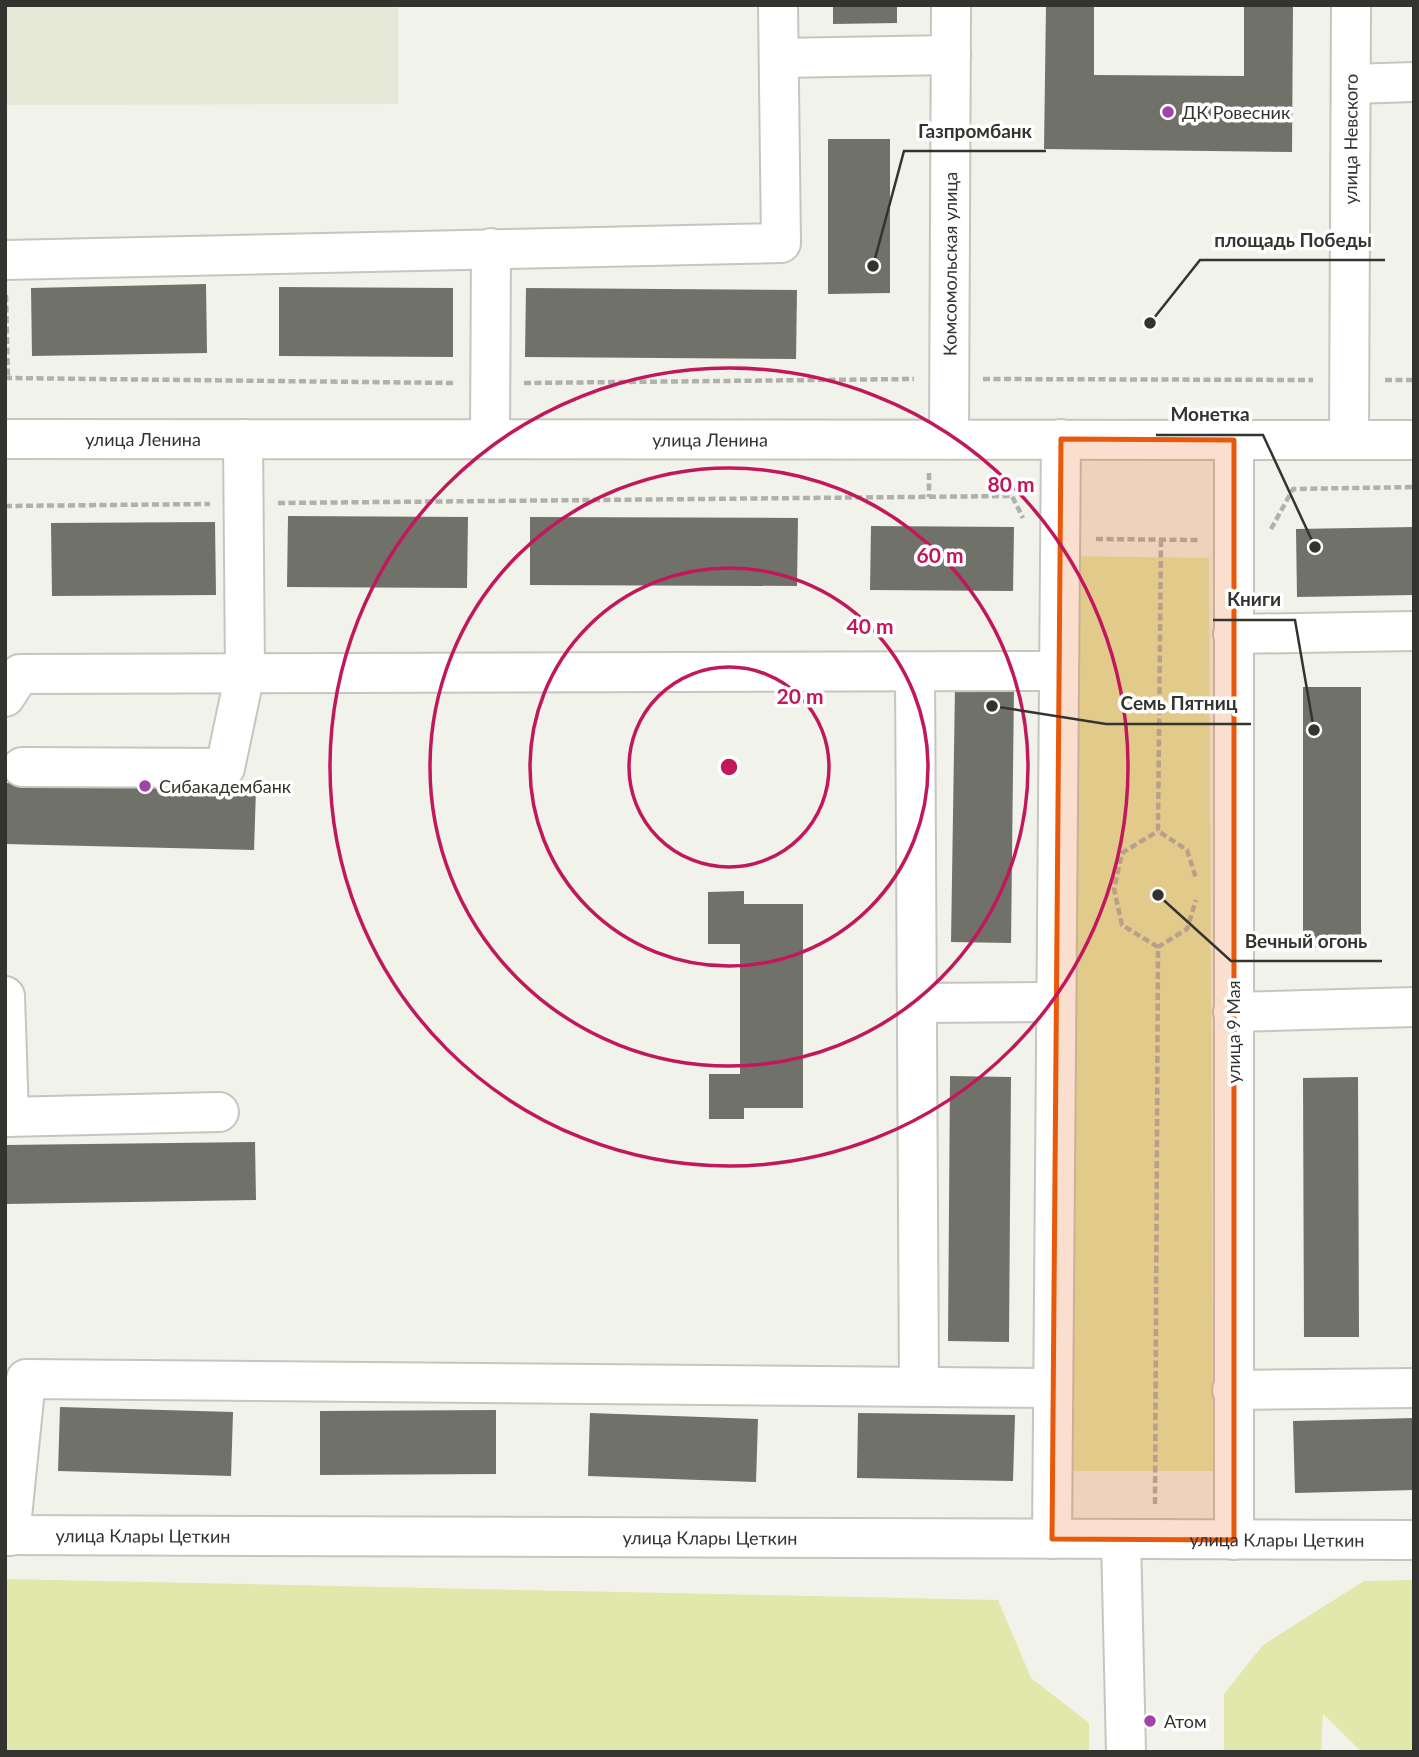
<svg xmlns="http://www.w3.org/2000/svg" width="1419" height="1757" font-family="Lato,sans-serif">
<rect width="100%" height="100%" fill="#f1f2e9"/>
<path fill="#e6e8d8" d="M5,5H398V104L5,105Z"/>
<g fill="#e2e7ac">
<path d="M1071,556L1209,558L1213,1471H1069Z"/>
<path d="M5,1579L998,1600L1031,1678L1089,1723V1752H5Z"/>
<path d="M1414,1580V1752H1362L1323,1714L1321,1752H1224V1694L1263,1645L1364,1581Z"/>
</g>
<g fill="#707169">
<path d="M833,5H897V23L833,24Z"/>
<path d="M1046,5H1094V75L1244,76V5H1293L1292,152L1044,149Z"/>
<path d="M828,139H890V293L828,294Z"/>
<path d="M206,284L207,353L32,356L31,288Z"/>
<path d="M279,287L453,288V357L279,356Z"/>
<path d="M526,288L797,290L796,359L525,357Z"/>
<path d="M288,516L468,517L467,588L287,587Z"/>
<path d="M530,517L798,518L797,586L530,585Z"/>
<path d="M215,522L216,595L52,596L51,523Z"/>
<path d="M871,526L1014,527L1013,591L870,590Z"/>
<path d="M1414,527V595L1297,597L1296,529Z"/>
<path d="M955,686H1014L1011,943L951,942Z"/>
<rect x="1303" y="687" width="58" height="261"/>
<path d="M5,783L256,789L254,850L5,844Z"/>
<path d="M744,891V904H803V1108H744V1119H709V1074H740V944H708V892Z"/>
<path d="M950,1076L1011,1077L1009,1342L948,1341Z"/>
<path d="M1358,1077L1359,1337H1304L1303,1078Z"/>
<path d="M255,1142L256,1200L5,1204V1145Z"/>
<path d="M60,1407L233,1412L231,1476L58,1471Z"/>
<path d="M496,1410V1474L320,1475V1411Z"/>
<path d="M590,1413L758,1419L756,1482L588,1476Z"/>
<path d="M858,1413L1015,1415L1013,1481L857,1478Z"/>
<path d="M1414,1418V1490L1295,1493L1293,1421Z"/>
</g>
<g fill="none" stroke-linecap="round" stroke-linejoin="round">
<defs>
<g id="minor">
<path d="M779,58L951,55"/>
<path d="M1351,84L1414,82"/>
<path d="M5,260L781,243L778,5"/>
<path id="s1" d="M5,439L1414,440"/>
<path d="M490,439L491,248"/>
<path id="s2" d="M949,439L951,5"/>
<path d="M1234,440V1540"/>
<path id="s3" d="M1349,440L1351,5"/>
<path d="M1233,634L1414,631"/>
<path d="M915,672L919,1386"/>
<path d="M5,697L20,674L1059,671"/>
<path d="M22,767L225,768L245,673L243,439"/>
<path d="M5,996L9,1117"/>
<path d="M917,1003L1056,1002"/>
<path d="M1233,1012L1414,1007"/>
<path d="M5,1117L219,1112"/>
<path d="M1232,1390L1414,1388"/>
<path id="s4" d="M5,1535L1414,1540"/>
<path d="M10,1536L26,1379L1053,1388"/>
<path d="M1052,1539L1061,439"/>
<path d="M1121,1539L1126,1752"/>
</g>
</defs>
<use href="#minor" stroke="#c5c6bd" stroke-width="42"/>
<g stroke="#b0b1aa" stroke-width="4.5" stroke-dasharray="7 3.5" stroke-linecap="butt">
<path d="M6,295L8,379"/>
<path d="M5,378L456,383"/>
<path d="M983,379L1313,380"/>
<path d="M1385,380H1414"/>
<path d="M524,383L914,379"/>
<path d="M929,473V497"/>
<path d="M278,503L1012,496L1023,518"/>
<path d="M5,506L210,504"/>
<path d="M1271,529L1293,489L1414,487"/>
<path d="M1096,539L1199,540"/>
<path d="M1161,540L1158,831L1187,850L1196,878"/>
<path d="M1158,947L1122,925L1114,889L1122,853L1158,831"/>
<path d="M1155,1504L1158,947L1187,929L1196,900"/>
</g>
<use href="#minor" stroke="#fff" stroke-width="38"/>
</g>
<path fill="#e8590c" fill-opacity="0.2" stroke="#e8590c" stroke-width="5" stroke-linejoin="round" d="M1061,439L1234,440V1540L1052,1539Z"/>
<g fill="none" stroke="#c2185b" stroke-width="3.5">
<circle cx="729" cy="767" r="100"/>
<circle cx="729" cy="767" r="199"/>
<circle cx="729" cy="767" r="299"/>
<circle cx="729" cy="767" r="399"/>
</g>
<g fill="#a242aa" stroke="#fff" stroke-width="2.5">
<circle cx="1168" cy="112" r="7"/>
<circle cx="145" cy="786" r="7"/>
<circle cx="1150" cy="1721" r="7"/>
</g>
<g text-anchor="middle" dominant-baseline="central" stroke-width="7" stroke-linejoin="round" paint-order="stroke">
<g font-size="18" fill="#333330" stroke="#fff" text-anchor="start">
<text x="1182" y="112">ДК Ровесник</text>
<text x="159" y="786">Сибакадембанк</text>
<text x="1164" y="1721">Атом</text>
</g>
<g font-size="18" fill="#333330" stroke="#fff">
<text stroke="none"><textPath href="#s3" startOffset="301">улица Невского</textPath></text>
<text stroke="none"><textPath href="#s2" startOffset="175">Комсомольская улица</textPath></text>
<text stroke="none"><textPath href="#s1" startOffset="138">улица Ленина</textPath></text>
<text stroke="none"><textPath href="#s1" startOffset="705">улица Ленина</textPath></text>
<text transform="translate(1233 1032) rotate(-90)">улица 9 Мая</text>
<text stroke="none"><textPath href="#s4" startOffset="138">улица Клары Цеткин</textPath></text>
<text stroke="none"><textPath href="#s4" startOffset="705">улица Клары Цеткин</textPath></text>
<text stroke="none"><textPath href="#s4" startOffset="1272">улица Клары Цеткин</textPath></text>
</g>
</g>
<circle cx="729" cy="767" r="10" fill="#c2185b" stroke="#fff" stroke-width="3.5"/>
<g font-size="21" text-anchor="middle" font-weight="bold" fill="#c2185b" stroke="#fff" stroke-width="7" stroke-linejoin="round" paint-order="stroke">
<text x="1011" y="492">80 m</text>
<text x="940" y="563">60 m</text>
<text x="870" y="634">40 m</text>
<text x="800" y="704">20 m</text>
</g>
<path fill="none" stroke="#333330" stroke-width="2.5" d="M873 266L904 151H1046M1150 323L1200 260H1385M1315 547L1263 435H1156M1314 730L1295 620H1213M992 706L1106 724H1251M1158 895L1231 961H1382"/>
<g fill="#333330" stroke="#fff" stroke-width="2.5">
<circle cx="873" cy="266" r="7"/>
<circle cx="1150" cy="323" r="7"/>
<circle cx="1315" cy="547" r="7"/>
<circle cx="1314" cy="730" r="7"/>
<circle cx="992" cy="706" r="7"/>
<circle cx="1158" cy="895" r="7"/>
</g>
<g font-size="19" text-anchor="middle" font-weight="bold" fill="#333330" stroke="#fff" stroke-width="7" stroke-linejoin="round" paint-order="stroke">
<text x="975" y="138">Газпромбанк</text>
<text x="1293" y="247">площадь Победы</text>
<text x="1210" y="421">Монетка</text>
<text x="1254" y="606">Книги</text>
<text x="1179" y="710">Семь Пятниц</text>
<text x="1306" y="948">Вечный огонь</text>
</g>
<rect width="1419" height="1757" fill="none" stroke="#333330" stroke-width="14"/>
</svg>
